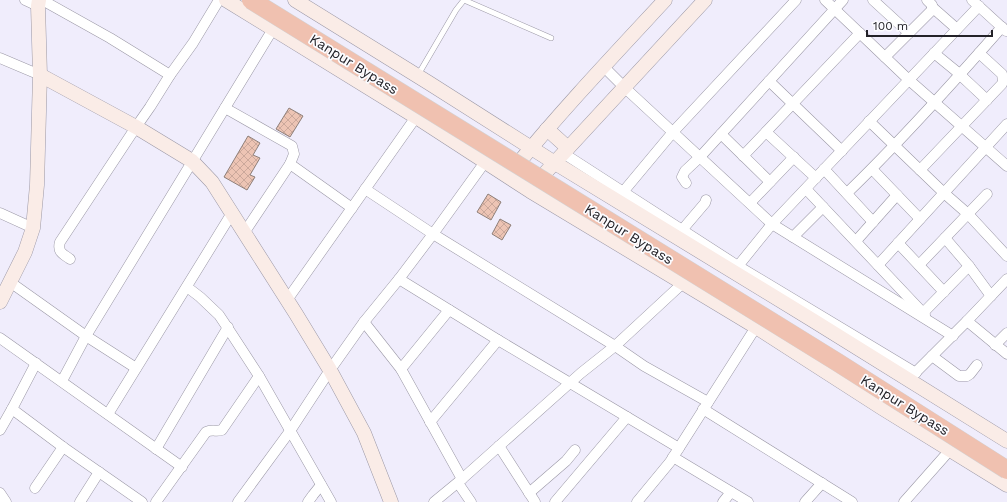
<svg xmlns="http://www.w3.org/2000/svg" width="1007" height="502" font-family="'Work Sans',sans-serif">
<defs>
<pattern id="building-cross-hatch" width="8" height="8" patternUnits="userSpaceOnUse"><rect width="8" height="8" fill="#edc4b4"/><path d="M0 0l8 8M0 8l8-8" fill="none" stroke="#cba89b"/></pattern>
</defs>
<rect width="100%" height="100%" fill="#f0edfc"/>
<g fill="url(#building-cross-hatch)" stroke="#8f807a">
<path d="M289,108L303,116L290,137L276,129Z"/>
<path d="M248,136L260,143L253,155L260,158L250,175L255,177L247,190L224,177Z"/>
<path d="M488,194L501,202L491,220L477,212Z"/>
<path d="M500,219L511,225L502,240L492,234Z"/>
</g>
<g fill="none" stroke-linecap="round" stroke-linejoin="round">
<defs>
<g id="lane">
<path d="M464,0L551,38"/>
<path d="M418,75L456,10L464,0"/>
</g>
<g id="street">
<path d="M25,0L38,6"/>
<path d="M42,0L110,38L170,75"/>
<path d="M825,0L909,80L1007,166"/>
<path d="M873,0L909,33"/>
<path d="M972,0L1006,31"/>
<path d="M932,7L957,29"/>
<path d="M934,53L956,71L987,100"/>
<path d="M885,57L932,10V5L927,0"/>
<path d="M0,58L40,75"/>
<path d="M603,66L624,87L772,224L953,336"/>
<path d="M769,81L842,151"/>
<path d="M225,108L292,146L294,154L290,164L244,233"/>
<path d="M869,121L944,193L968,214L1007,256"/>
<path d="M766,132L816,178"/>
<path d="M721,134L770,182"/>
<path d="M563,153L738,266L916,373"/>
<path d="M743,156L860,33"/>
<path d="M290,164L352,208"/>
<path d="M824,169L873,222"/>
<path d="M872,169L920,219"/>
<path d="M920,170L1002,84L1003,81L1002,74L979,53"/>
<path d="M686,183L682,177L685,171L700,157L843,0"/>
<path d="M365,189L433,234L615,346L644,366L708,402"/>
<path d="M806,189L925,315"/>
<path d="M623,192L673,132L796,0"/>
<path d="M847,193C901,141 952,84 1002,27"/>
<path d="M750,203L794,157"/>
<path d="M0,213L33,228"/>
<path d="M682,230L705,203L706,200"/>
<path d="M793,237L823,207"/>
<path d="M945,238L969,266L991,296"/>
<path d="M856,241L897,195"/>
<path d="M898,243L944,292"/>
<path d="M70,259C63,254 57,252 60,242L136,127L150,107L170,75L193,43L219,0"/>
<path d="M878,265L1007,124"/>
<path d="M919,265L987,194"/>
<path d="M738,266L772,224L979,6"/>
<path d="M399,279L498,340L679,448"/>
<path d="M10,282L86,336L136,368"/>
<path d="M187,287L200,297L219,315L231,333L259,376L331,502"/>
<path d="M287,300L416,117"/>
<path d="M923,313L969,266"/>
<path d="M967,321L1007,354"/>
<path d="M364,322L401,369L462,479"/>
<path d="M0,338L182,467"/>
<path d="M995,345L1007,333"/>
<path d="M932,356L959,376H967L970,374L977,365"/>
<path d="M401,369L449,310"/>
<path d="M911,377L967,321L1007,279"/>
<path d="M62,381L86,336L273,29"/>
<path d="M12,409L63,447L142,502"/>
<path d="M703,409L852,502"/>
<path d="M108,414L232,213"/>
<path d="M430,422L498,340"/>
<path d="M0,430L12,409L36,363"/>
<path d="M499,446L535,502"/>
<path d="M156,449L228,327"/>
<path d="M673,457L748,502"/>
<path d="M458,483L471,502"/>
<path d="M35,488L63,447"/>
<path d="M0,493L6,502"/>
<path d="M529,493L566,461L575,450"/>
<path d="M80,502L99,472"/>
<path d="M156,502L206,432C212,429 217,432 222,430L259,376"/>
<path d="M238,502L290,431L330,370L364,322L399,279L433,234L485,162"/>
<path d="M308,502L313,495L321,485"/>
<path d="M434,502L462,479L581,373L615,346L683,283"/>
<path d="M555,502L627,417"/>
<path d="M637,502L670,462L756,327"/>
<path d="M723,502L731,492"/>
<path d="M805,502L822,483"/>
<path d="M904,502L950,450"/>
</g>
<g id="secondary">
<path d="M226,0L416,117L530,191L756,327L882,408L1007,485"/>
<path d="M295,0L429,83L555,163L814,321L1007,441"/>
<path d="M40,75L136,127L192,161L212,182L296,314L330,370L364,433L391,502"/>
<path d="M547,129L568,148"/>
<path d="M512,171C560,112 613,56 665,0"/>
<path d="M534,185L705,0"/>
<path d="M0,302L25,252L33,228L37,185L40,75L38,6L39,0"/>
</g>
</defs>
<use href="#lane" stroke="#9b98a6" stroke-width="6"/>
<use href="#street" stroke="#9b98a6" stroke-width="11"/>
<use href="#secondary" stroke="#9b98a6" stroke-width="15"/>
<use href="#lane" stroke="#fff" stroke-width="5"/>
<use href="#street" stroke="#fff" stroke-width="10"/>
<use href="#secondary" stroke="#faece7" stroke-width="14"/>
<defs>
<path id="highway-bridge" d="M251,0L837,362L1007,470"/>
</defs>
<use href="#highway-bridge" stroke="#d3d3d4" stroke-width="19" stroke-linecap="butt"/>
<use href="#highway-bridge" stroke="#f0c1b0" stroke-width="18"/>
</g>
<g text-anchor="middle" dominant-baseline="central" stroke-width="3.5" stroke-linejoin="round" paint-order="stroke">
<g font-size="14" fill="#232228" stroke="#fcfcff">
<text transform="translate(354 64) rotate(32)">Kanpur Bypass</text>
<text transform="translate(629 234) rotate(32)">Kanpur Bypass</text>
<text transform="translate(905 405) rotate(32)">Kanpur Bypass</text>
</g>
</g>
<path d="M867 30v6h125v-6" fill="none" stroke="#232228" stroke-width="2"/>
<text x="873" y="30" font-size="12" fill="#232228" stroke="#fcfcff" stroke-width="3" paint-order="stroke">100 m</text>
</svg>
